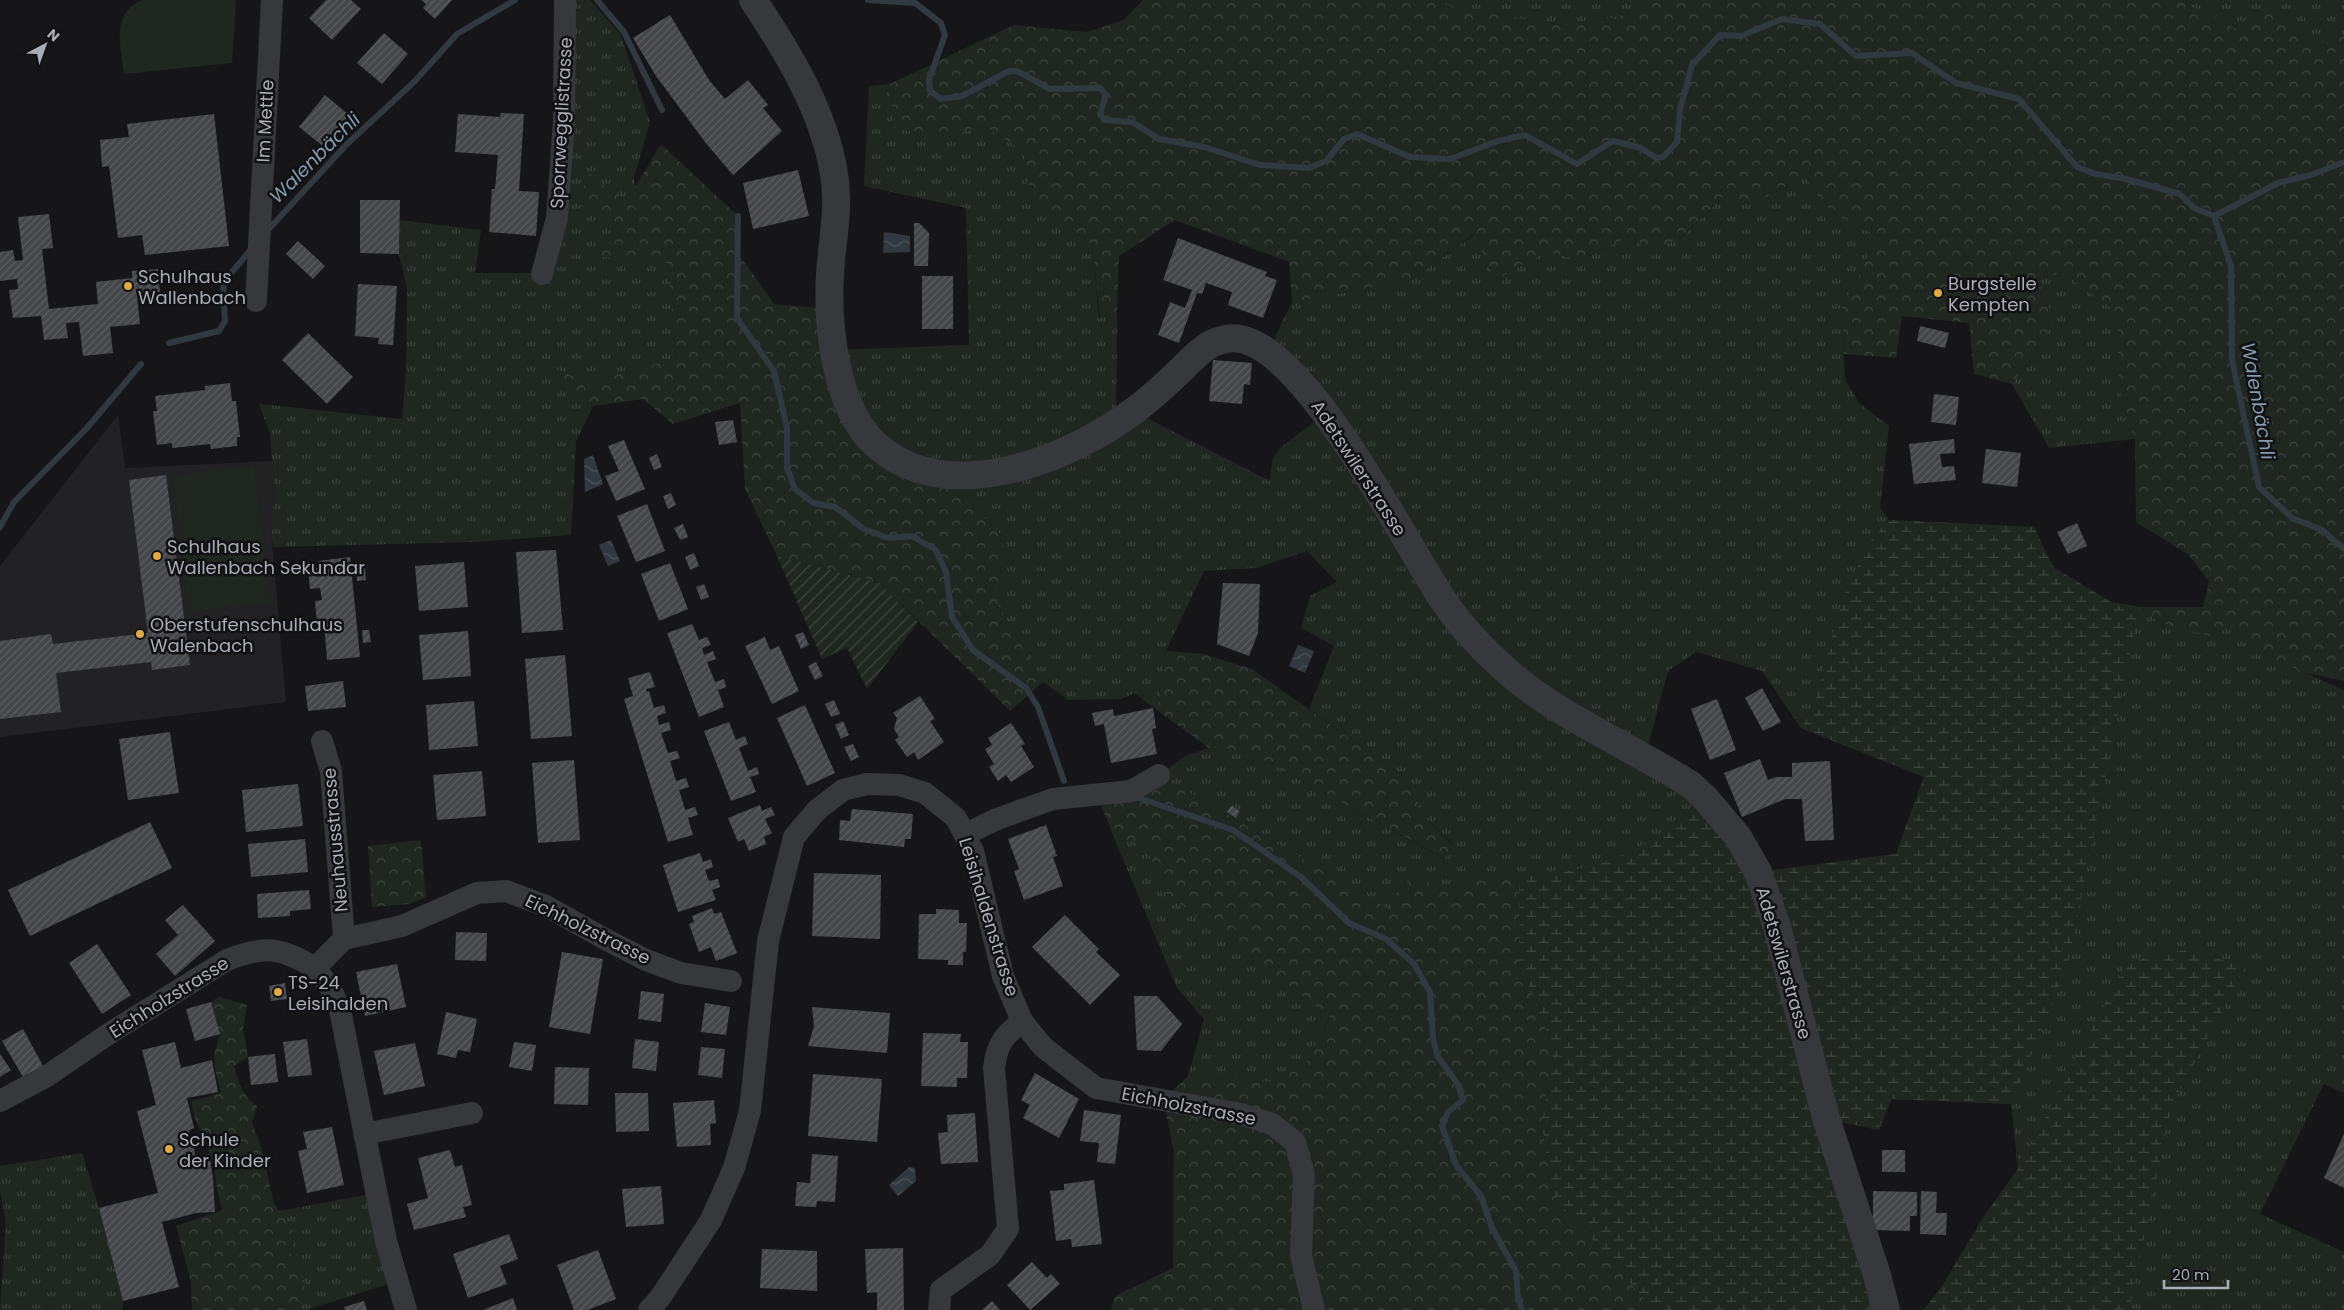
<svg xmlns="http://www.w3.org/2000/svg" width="2344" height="1310" font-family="Poppins,sans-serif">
<defs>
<pattern id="grass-tufts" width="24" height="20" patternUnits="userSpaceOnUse" patternTransform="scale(1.25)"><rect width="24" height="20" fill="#202721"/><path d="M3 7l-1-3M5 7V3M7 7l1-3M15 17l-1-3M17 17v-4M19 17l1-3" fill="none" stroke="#3e443f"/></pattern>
<pattern id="forest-crowns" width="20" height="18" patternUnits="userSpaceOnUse" patternTransform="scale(1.25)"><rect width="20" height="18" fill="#202721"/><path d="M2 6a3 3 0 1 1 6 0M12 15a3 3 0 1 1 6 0" fill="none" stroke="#3e443f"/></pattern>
<pattern id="wetland-marsh" width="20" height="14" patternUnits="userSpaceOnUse" patternTransform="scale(1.25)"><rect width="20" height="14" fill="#202721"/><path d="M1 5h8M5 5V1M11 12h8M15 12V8" fill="none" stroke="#3e443f"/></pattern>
<pattern id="garden-furrows" width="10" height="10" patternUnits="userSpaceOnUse" patternTransform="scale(1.25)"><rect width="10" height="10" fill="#202721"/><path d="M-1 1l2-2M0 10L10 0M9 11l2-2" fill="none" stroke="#3e443f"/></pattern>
<pattern id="water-waves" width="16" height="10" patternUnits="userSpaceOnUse" patternTransform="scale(1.25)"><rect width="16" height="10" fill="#30393f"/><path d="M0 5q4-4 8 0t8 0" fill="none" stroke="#4b5358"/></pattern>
<pattern id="building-hatch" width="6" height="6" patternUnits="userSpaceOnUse" patternTransform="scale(1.25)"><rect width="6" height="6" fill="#45464a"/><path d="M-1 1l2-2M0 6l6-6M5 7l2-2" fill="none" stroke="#5d5e62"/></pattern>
</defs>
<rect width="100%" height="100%" fill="#161618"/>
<path fill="#222224" d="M118,415L125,468L272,461L275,499L270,519L286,702L0,737V566Z"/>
<g fill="url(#grass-tufts)" fill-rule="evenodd">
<path d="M565,0H590L621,35L650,122L634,177L639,220L668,262L676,359L587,382L546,365L541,372L593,406L576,441L571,535L473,542L273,547L270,519L275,499L270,434L259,404L402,419L406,370L407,289L399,254L400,220L481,230L475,273H542Z"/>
<path d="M1414,0H1656L1648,9L1573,27Z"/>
<path d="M2178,0H2344V34L2317,50L2303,40L2277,7L2240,31Z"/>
<path d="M890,84L893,127L942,139L982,125L1023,150L1031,202L1092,244L1099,318L1117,313L1116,423L1133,411L1270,481L1272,461L1280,448L1326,413L1268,352L1292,302L1409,281L1475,234L1495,280L1547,252L1580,260L1628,237L1680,239L1723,197L1755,203L1804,176L1833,214L1879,236L1842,308L1845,379L1859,403L1889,426L1880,507L1889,520L2034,527L2053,567L2111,602L2139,607L2161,623L2232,624L2275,659L2344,690V1093L2324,1084L2260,1214L2344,1252V1310H1924L1944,1283L1983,1218L2018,1169L2011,1104L1891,1099L1879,1130L1827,1119L1654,1310L1482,873L1449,894L1390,910L1159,775L1185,756L1209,748L1233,749L1266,761L1444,859L1452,844L1420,812L1415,785L1309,709L1334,646L1301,628L1310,596L1337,582L1307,551L1256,568L1204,571L1166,651L1158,711L1135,693L1121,699L1068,700L1043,682L998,605L1004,538L974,508L954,476L887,453L835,350L969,345L966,208L864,186L869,86ZM1696,652L1762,671L1801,728L1924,777L1896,854L1758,872L1691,785L1645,757L1668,671Z"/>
<path d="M2062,272L2117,312L2118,383L2135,439L2049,448L2012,384L2047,339L2050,311L2037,281Z"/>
<path d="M1115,840L1144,842L1166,893L1330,1016L1305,1065L1269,1082L1188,1076L1204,1019L1177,988Z"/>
<path d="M82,1153L99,1208L123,1301L122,1310H0L6,1222L0,1191V1166Z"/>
<path d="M376,1193L398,1281L306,1310H296L295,1260L290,1253C296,1231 293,1228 279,1211Z"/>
</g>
<g fill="url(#forest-crowns)">
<path d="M1143,0H1414L1573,27L1648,9L1656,0H2178L2240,31L2277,7L2303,40L2317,50L2344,34V681L2302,672L2275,659L2232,625L2213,637L2161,623L2139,607H2203L2209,582L2189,555L2136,522L2135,439L2118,383L2117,312L2062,272L2038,281L2050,311L2047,339L2012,384L1974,374L1969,323L1902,316L1896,358L1844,354L1842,308L1879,236L1833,214L1804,176L1755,203L1723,197L1679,239L1649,251L1628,237L1580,260L1547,252L1495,280L1474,234L1409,281L1292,302L1289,262L1175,220L1119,256L1117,313L1100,318L1092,244L1031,202L1023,150L982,125L942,139L893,127L890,84L1014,25L1087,32L1124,20Z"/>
<path d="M661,144L738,216V253L774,304L830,309L861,427L954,476L974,508L1004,538L998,605L1043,682L1010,711L880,583L777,556L745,489L740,403L673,424L643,399L593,406L541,372L546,365L587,382L676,359L668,263L601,257L612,226L578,203L589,173L626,202Z"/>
<path d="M1166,651L1203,654L1252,669L1415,785L1420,812L1452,845L1445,859L1266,761L1233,749L1209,748L1158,711Z"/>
<path d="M1159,775L1390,910L1412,873L1449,894L1482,873L1519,877L1520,962L1554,1050L1542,1124L1552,1193L1654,1310H1111L1115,1296L1173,1268L1174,1150L1163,1100L1188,1076L1269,1082L1305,1065L1330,1017L1166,893L1144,842L1115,840L1097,795Z"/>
<path d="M421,840L426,897L409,904L372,907L368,846Z"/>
<path d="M219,997L247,1005L243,1029L248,1057L234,1066C239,1083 242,1095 257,1106L252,1122L262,1150L274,1204L293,1228V1241L290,1253L295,1259L296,1275L304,1283L305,1299L296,1310H192L191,1282L176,1226L223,1210C216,1193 217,1180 213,1164C207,1140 195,1128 191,1101L221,1093L215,1069L214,1055L220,1034L211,1002Z"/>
</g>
<g fill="url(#wetland-marsh)">
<path d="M1889,520L2034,527L2053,567L2111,602L2139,607L2067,968L2011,1104L1891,1099L1879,1130L1827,1119L1886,1310H1654L1552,1193L1542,1124L1554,1050L1520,962L1519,877C1593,873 1652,850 1706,799L1758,872L1896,854L1924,777L1801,728L1814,707L1835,625L1847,588L1867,545Z"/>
<path d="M2185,950L2246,966L2171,1107L2129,1310H1924L1944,1283L1983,1218L2018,1169L2127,961Z"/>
</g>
<path fill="url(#garden-furrows)" d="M777,556L880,583L918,622L867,689L847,648L822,659Z"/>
<g fill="#202721">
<path d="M142,0H236L232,63L124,74C121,46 110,14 142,0Z"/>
<path d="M254,466L270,602L189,612L173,475Z"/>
</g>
<g fill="url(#water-waves)">
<path d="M884,232L910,236V252L883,253Z"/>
<path d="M593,455L603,484L585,492L584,459Z"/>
<path d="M611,540L620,561L608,566L599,545Z"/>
<path d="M1298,645L1314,651L1305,673L1289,666Z"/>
<path d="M909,1167L915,1168L916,1181L898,1196L889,1185Z"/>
</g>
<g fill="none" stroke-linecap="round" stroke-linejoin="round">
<g stroke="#30393f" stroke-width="6">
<path d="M597,0L624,32L662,110"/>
<path d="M868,0L915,3L941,23L945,35L929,80L930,91L941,99L962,96L1009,71H1017L1050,89L1100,88L1106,95L1100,114L1104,120L1132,122L1159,139L1204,147L1260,165L1309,168L1326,161L1344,139L1357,134L1410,157L1450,159L1498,141L1525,135L1577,164L1613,141L1641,148L1656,158L1663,157L1677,142L1680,110L1692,65L1720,35L1741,36L1782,19L1820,24L1856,56L1912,53L1956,83L2019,99L2077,167L2096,174L2126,179L2180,194L2194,208L2214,216L2231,266L2232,360L2259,487L2292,518L2322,530L2344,549"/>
<path d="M738,216L737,318L774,371L787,428V468L795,489L813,503L835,507L864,529L888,538L912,536L936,550L946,572L952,617L973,650L1026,688L1038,707L1064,781"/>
<path d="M2214,216L2278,183L2311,175L2344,162"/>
<path d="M267,231L346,145L415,81L457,34L515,0"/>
<path d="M169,343L219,331L225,321L223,283L252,248"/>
<path d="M0,527L14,502L87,428L141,364"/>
<path d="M1136,797L1233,830L1301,877L1349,923L1386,939L1414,964L1430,992L1433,1039L1438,1057L1458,1084L1463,1100L1448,1112L1442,1126L1456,1165L1481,1196L1492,1228L1516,1271L1518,1298L1522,1310"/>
</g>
</g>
<g fill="url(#building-hatch)">
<path d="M326,0H351L361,9L332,40L309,18Z"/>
<path d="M421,0H452L435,19L423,8L426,4Z"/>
<path d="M670,15L709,80L725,99L748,80L768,105L763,108L782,131L733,175L705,142L656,76L633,38Z"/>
<path d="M384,33L408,54L382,84L357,63Z"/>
<path d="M325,95L349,115L324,147L299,127Z"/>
<path d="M501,113L524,114L519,191L539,192L536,236L489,232L492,189H495L498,155L455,152L458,114L500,117Z"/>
<path d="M214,114L229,246L145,255L142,235L118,238L109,166L102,167L100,140L129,137L127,124Z"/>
<path d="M798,170L809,216L753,229L743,183Z"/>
<path d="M360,200H400L399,254L360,253Z"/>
<path d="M49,214L53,248L42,249L49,309L98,304L96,282L132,278V271L158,269L160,293L137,296L140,324L110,327L113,353L83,356L79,322L66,323L68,338L44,340L41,316L13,318L9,290L18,289L17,279L0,281V252L13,250L15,261L23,260L18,217Z"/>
<path d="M914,223H919L929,233L928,266H914Z"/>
<path d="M1178,238L1267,272L1265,276L1277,280L1263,318L1228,305L1232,292L1206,283L1202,294L1197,293L1179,343L1158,335L1170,302L1185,308L1192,290L1163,280Z"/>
<path d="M298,241L325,266L313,279L286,254Z"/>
<rect x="922" y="276" width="31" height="53"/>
<path d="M358,284L397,286L393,345L378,344L379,338L355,336Z"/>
<path d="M1920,326L1949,333L1945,348L1917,341Z"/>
<path d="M308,333L353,377L327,404L282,360Z"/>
<path d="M1213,360L1252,363L1250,385L1244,384L1242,404L1209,401Z"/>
<path d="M230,383L232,401H236L240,437H237V446L211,449L210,444L172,448V443L157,445L153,411H157L155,396L205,390V386Z"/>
<path d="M1934,394L1959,397L1956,425L1931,422Z"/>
<path d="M733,420L737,442L719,445L715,422Z"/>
<path d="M1954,439L1955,453L1940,454L1942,467L1954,466L1956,480L1914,484L1909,444Z"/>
<path d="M624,440L645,489L616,501L605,476L619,471L608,446Z"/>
<path d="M1986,449L2021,453L2017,487L1982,483Z"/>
<path d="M657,454L662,467L654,470L649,458Z"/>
<path d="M166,475L190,665L152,670L151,662L56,673L61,712L0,719V641L51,634L53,644L148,633L129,480Z"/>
<path d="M671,493L676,505L668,509L663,496Z"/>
<path d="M647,504L665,551L636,562L617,516Z"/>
<path d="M2077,523L2087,546L2068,554L2057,532Z"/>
<path d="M683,524L688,537L680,540L674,528Z"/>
<path d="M556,550L563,630L522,633L516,552Z"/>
<path d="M694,553L699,566L690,570L685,557Z"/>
<path d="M350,557L360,657L327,660L324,622L317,623L315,601L322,600L320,588L310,589L308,569L318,568V561Z"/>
<path d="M464,562L468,607L419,611L415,566Z"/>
<path d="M670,563L688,609L659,621L641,574Z"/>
<path d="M365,568L366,580L357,581L356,569Z"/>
<path d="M1223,583L1260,584L1258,633L1249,656L1217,644Z"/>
<path d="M704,584L709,597L701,600L696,587Z"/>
<path d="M692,624L699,640L707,637L711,645L702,648L704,655L713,651L716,659L707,662L715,682L724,679L726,687L718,690L724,707L699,717L667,633Z"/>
<path d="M362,630H369L371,642L363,643Z"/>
<path d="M468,631L471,676L423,680L419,635Z"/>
<path d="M803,632L809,645L801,649L795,635Z"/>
<path d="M765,637L770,650L779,646L799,691L772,704L745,646Z"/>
<path d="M565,655L572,736L531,739L525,659Z"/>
<path d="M816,662L823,676L815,680L808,666Z"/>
<path d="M650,672L655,687L646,689L647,692L649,691L654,708L664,705L666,713L657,716L659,725L669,722L671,730L661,733L668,753L677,751L680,758L670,761L676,781L686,778L689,787L679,790L684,806L685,810L695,807L698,815L688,818L693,835L668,842L624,699L633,696L628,678Z"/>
<path d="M343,681L346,707L308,711L305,686Z"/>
<path d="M1762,688L1781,722L1763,731L1745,698Z"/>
<path d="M920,696L935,719L930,721L944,742L918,760L914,752L907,757L895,740L899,737L894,729L897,718L893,713Z"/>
<path d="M1717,699L1736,750L1710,760L1691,709Z"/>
<path d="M834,700L840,714L831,717L825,704Z"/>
<path d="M474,701L478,746L429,750L426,705Z"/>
<path d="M805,705L835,773L807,786L777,718Z"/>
<path d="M1153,708L1156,728L1152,729L1157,754L1111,763L1104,724L1095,726L1092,713L1113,709L1114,716Z"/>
<path d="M843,721L849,735L841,739L835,725Z"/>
<path d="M729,722L736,740L745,736L748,744L739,748L748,771L757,767L759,774L750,777L756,792L731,801L704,731Z"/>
<path d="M1011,723L1025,744L1021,746L1034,767L1011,782L1006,775L998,781L989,767L994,764L985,749L992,745L988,738Z"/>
<path d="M170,732L179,793L128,800L119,739Z"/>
<path d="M853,744L859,757L851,761L844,747Z"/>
<path d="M1760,759L1768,780L1776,777H1792V763L1830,761L1834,840L1805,841L1802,799H1785L1742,817L1724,773Z"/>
<path d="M574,760L580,840L538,843L532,763Z"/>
<path d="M482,771L486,816L437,820L433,775Z"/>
<path d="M298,784L303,826L246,832L242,790Z"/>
<path d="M760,805L762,811L771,807L775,815L765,819L772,833L764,837L766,844L749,851L744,839L738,842L728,818Z"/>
<path d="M1231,806L1240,811L1236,818L1227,812Z"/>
<path d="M852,809L913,814L911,839H905L904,847L839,840L840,820L850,821Z"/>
<path d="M150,822L172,868L30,936L8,890Z"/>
<path d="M1046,825L1057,856L1053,857L1063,886L1024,900L1014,871L1019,869L1008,839Z"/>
<path d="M305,839L308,872L251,877L248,844Z"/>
<path d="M700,853L703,862L711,859L713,867L705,870L709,881L718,879L720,887L712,890L716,900L678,912L663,865Z"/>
<path d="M814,873L881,875L880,939L812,936Z"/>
<path d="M309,890L311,909L290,911V916L258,918L257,894Z"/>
<path d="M183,905L215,941L175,976L156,954L178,935L165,920Z"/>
<path d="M712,908L714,914L721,912L737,953L716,961L711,947L699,952L689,924L694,922L692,916Z"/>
<path d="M936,909L959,910V923H967L966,952H963V965H948V960L918,959L919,914H936Z"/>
<path d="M1065,915L1099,949L1096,952L1120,975L1090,1005L1032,947Z"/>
<path d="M456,932L487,933L486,961L455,960Z"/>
<path d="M97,944L131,995L102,1014L69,963Z"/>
<path d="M562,952L603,959L590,1034L549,1027Z"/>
<path d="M397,964L406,1007L365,1016L356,972Z"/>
<path d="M285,983L287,999L271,1001L269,986Z"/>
<path d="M641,991L664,994L661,1022L638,1019Z"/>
<path d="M1134,996H1157L1182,1024L1161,1051L1137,1050Z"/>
<path d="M211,1002L220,1034L195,1041L186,1009Z"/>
<path d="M705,1003L730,1007L726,1035L701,1032Z"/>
<path d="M812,1007L890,1013L887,1053L808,1046L814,1026Z"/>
<path d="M446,1012L477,1019L470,1052L458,1050L456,1058L437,1054Z"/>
<path d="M23,1029L43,1066L23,1077L2,1041Z"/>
<path d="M923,1033L961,1034L960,1042H968L967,1078H957V1087L921,1086Z"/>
<path d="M307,1039L312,1075L288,1077L283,1042Z"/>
<path d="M635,1039L659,1042L656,1071L632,1068Z"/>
<path d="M175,1042L181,1068L212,1060L218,1092L187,1098L194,1128L189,1130L196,1157L209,1154L213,1178L215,1212L196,1213L162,1222L179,1287L123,1301L99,1208L158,1193L137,1111L156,1105L142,1050Z"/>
<path d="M514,1042L536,1045L532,1071L509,1067Z"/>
<path d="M415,1043L425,1086L384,1095L374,1051Z"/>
<path d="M701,1047L725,1049L722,1078L698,1075Z"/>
<path d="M0,1054L11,1070L0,1077Z"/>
<path d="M275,1054L278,1082L251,1085L248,1057Z"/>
<path d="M555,1067L589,1068L588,1105L554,1104Z"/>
<path d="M1035,1073L1079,1099L1059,1138L1023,1118L1030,1105L1021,1100Z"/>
<path d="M813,1074L882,1079L877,1142L808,1136Z"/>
<path d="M615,1093H648L649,1131L616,1132Z"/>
<path d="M714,1100L716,1123L710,1124L711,1145L677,1147L673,1103Z"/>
<path d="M1084,1110L1121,1115L1115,1164L1097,1162L1099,1143L1080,1141Z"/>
<path d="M975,1113L978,1162L941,1164L938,1133L948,1132L947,1115Z"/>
<path d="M332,1127L344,1185L307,1193L298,1151L307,1149L303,1132Z"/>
<path d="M2344,1134V1188L2324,1178Z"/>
<path d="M450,1150L455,1167L462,1165L472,1205L463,1207L466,1217L414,1230L407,1204L428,1198L418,1158Z"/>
<rect x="1882" y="1150" width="23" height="22"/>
<path d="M812,1154L838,1156L835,1202L817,1201L816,1207L795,1206L797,1182L810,1183Z"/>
<path d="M1094,1180L1102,1244L1072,1247L1071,1239L1056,1241L1050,1191L1064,1190V1184Z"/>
<path d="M661,1186L664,1224L626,1227L622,1189Z"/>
<path d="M1873,1191L1917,1192V1216H1910V1231L1873,1230Z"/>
<path d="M1921,1191L1937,1192L1936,1213H1947L1946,1235L1920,1234Z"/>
<path d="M509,1234L518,1259L500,1266L507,1284L468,1298L453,1254Z"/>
<path d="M903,1248L904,1310H877V1292L867,1293L865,1249Z"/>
<path d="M762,1249L817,1251V1291L760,1288Z"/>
<path d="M598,1250L616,1299L587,1310H574L557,1265Z"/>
<path d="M1032,1262L1047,1278L1051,1274L1060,1284L1030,1310L1007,1285Z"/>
<path d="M513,1298L517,1310H483Z"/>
<path d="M364,1301L367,1310H345L344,1307Z"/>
<path d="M992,1301L1000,1310H982Z"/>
</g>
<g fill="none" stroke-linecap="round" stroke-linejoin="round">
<g stroke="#37383c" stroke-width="22">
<path d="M542,274L557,218L564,121L565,0"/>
<path d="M256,301L272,0"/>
<path d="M322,741L331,771L344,939"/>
<path d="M966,834L997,819L1053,799L1131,791L1159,775"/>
<path d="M315,968L330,987L340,1010L386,1241L406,1310"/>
<path d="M1022,1021L1043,1047L1096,1088L1241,1114L1272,1124L1295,1142L1304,1175L1301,1255L1314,1310"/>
<path d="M0,1101L47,1076L110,1033L227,960C264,945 281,947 315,968L344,939L402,926L477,893L506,891L546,906L605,939L646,960L681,973L731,981"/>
<path d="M364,1134L472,1113"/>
<path d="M649,1310L660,1298L711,1220L734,1168L750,1111L768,941L794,837L817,810L843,790L867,784L899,785L925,793L956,818L973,851L1003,976L1022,1021C1004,1036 997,1043 994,1068L1008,1229L990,1255L941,1290L939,1310"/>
</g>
<path stroke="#37383c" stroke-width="28" d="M753,0C788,52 824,111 834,174C840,207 832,240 830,274C827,324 835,405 873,442C943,510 1068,461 1135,410C1152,398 1166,384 1182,369C1190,361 1200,350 1211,344C1219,340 1231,337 1240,339C1307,350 1404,540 1441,597C1466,636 1511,679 1551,704C1596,733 1646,756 1691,785L1706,799L1738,837L1758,872L1777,927L1826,1118L1877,1275L1886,1310"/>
</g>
<g fill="#e0aa45" stroke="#111113" stroke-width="2">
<circle cx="128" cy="286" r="5"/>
<circle cx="1938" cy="293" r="5"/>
<circle cx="157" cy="556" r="5"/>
<circle cx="140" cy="634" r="5"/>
<circle cx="278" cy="992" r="5"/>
<circle cx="169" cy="1149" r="5"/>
</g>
<g text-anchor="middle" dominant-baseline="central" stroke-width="5" stroke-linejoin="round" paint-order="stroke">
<g font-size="18" fill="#a9adb6" stroke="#111113">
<text transform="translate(265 121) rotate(-87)">Im Mettle</text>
<text transform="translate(561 123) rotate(-87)">Sporrwegglistrasse</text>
<text transform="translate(1359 468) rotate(57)">Adetswilerstrasse</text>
<text transform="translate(335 840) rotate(-95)">Neuhausstrasse</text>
<text transform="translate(989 917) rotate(73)">Leisihaldenstrasse</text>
<text transform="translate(588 929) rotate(26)">Eichholzstrasse</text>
<text transform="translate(1784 963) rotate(74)">Adetswilerstrasse</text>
<text transform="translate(169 997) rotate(-32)">Eichholzstrasse</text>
<text transform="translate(1189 1106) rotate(11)">Eichholzstrasse</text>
</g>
<g font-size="18" fill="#a9adb6" stroke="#111113" text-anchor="start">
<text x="138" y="276">Schulhaus<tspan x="138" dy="21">Wallenbach</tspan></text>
<text x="1948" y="283">Burgstelle<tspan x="1948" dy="21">Kempten</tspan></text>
<text x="167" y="546">Schulhaus<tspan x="167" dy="21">Wallenbach Sekundar</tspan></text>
<text x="150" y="624">Oberstufenschulhaus<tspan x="150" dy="21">Walenbach</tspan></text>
<text x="288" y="982">TS-24<tspan x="288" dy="21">Leisihalden</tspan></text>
<text x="179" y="1139">Schule<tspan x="179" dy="21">der Kinder</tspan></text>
</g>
<g font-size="19" font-style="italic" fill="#849bae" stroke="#111113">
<text transform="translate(315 158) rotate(-45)">Walenbächli</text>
<text transform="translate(2258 401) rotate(80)">Walenbächli</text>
</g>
</g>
<g transform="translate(45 45) rotate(41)" stroke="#111113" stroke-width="4" paint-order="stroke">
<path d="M0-4L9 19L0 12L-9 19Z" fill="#a9adb6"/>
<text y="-8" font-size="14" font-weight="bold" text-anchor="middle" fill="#a9adb6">N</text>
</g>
<path d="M2164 1280v8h64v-8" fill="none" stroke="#a9adb6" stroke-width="2.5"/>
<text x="2172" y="1280" font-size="15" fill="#a9adb6" stroke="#111113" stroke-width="4" paint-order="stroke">20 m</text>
</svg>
